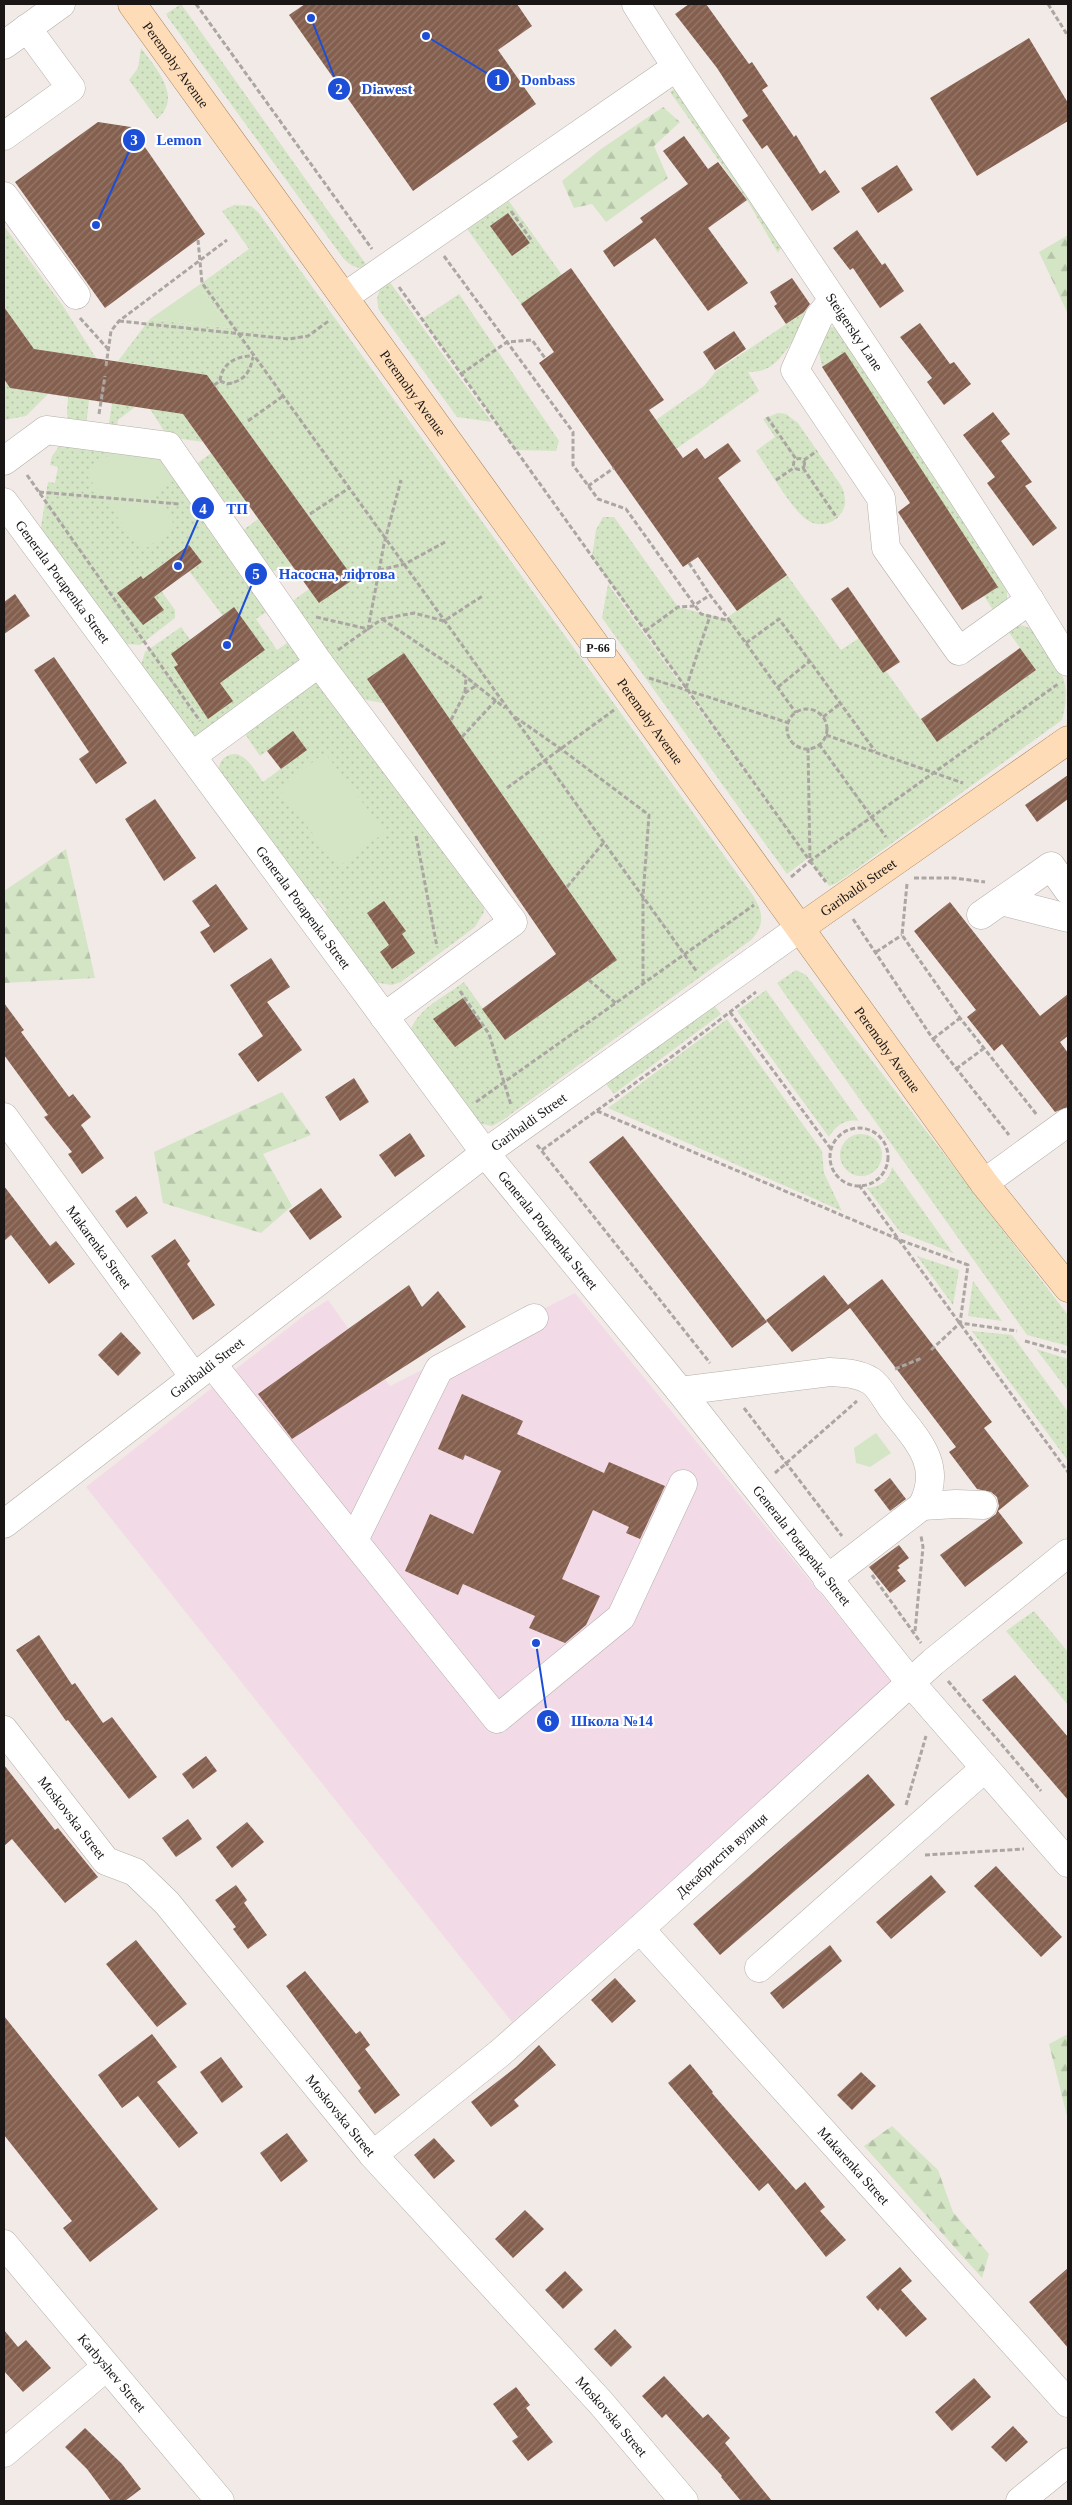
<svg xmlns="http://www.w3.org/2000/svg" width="1072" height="2505" font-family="Georgia,serif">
<defs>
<pattern id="grass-dots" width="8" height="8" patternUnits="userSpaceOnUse" patternTransform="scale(1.25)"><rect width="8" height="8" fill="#d4e5c5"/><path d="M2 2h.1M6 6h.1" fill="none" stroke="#b5c4a8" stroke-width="1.8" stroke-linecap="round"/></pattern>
<pattern id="forest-firs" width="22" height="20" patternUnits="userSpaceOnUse" patternTransform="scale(1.25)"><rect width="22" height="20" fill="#d4e5c5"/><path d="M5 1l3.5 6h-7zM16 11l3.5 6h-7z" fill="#b5c4a8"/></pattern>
<pattern id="building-hatch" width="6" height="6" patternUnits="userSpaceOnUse" patternTransform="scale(1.25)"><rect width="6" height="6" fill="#855f4e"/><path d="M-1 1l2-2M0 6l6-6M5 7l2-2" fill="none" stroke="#957a6e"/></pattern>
</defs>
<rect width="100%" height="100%" fill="#f2eae7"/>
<path fill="#f2dbe7" d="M575,1293L895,1685L512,2022L86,1487L306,1314L328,1300L390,1386Z"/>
<g fill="url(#grass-dots)">
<path d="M181,4L368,267C357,270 351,266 343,258L169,19L166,14Z"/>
<path d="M141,48C155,67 184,98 157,119L129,80L138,68Z"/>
<path d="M674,89H677L782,246L778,253L747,200L670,92Z"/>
<path d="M506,197L562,275L521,304L465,226Z"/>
<path d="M234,205L251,206L258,212L752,894C763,911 766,924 751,940L503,1120L492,1126L478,1123L410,1032C417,1008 445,997 464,982L505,1040L617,960L404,653L367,679L383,703L355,698L290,603L309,589L320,603L353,578L207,375L118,361L150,319L230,328L199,285L249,249L222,211Z"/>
<path d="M4,226L63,306L96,358L34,349L4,307Z"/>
<path d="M389,281L492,422L457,417L379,310C375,297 378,288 389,281Z"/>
<path d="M459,294L559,441L556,451L516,450L422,319Z"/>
<path d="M812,307C802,323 787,356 771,366C764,371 756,372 748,372L759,391L676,449L656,420L704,386L716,371Z"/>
<path d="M826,326L837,328L1007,585V602L997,616L984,596L845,352L822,367L818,346Z"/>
<path d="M4,379L10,388L48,394L26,416L4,420Z"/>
<path d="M68,397L89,400L86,427L68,419L67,412Z"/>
<path d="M112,403L135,407L118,420L116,432L108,430Z"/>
<path d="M150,409L183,414L203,442L168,437Z"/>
<path d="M778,413L786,414L798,423L842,487C846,497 847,507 839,516C831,525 817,527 807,520C792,510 767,467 756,451L775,437L763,419Z"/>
<path d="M60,445L163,452L272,608L256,619L277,650L293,639L301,661L198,737H194L141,665L145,652L181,627L221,682L223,616L189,571L202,562L189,545L149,574L175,610V618L140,645L126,644L40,533L48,482L55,483L58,467L50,465L52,456Z"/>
<path d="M211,453L249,506L222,513L190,469Z"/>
<path d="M603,517H614L678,607L725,619L787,575L841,650L859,638L883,673L886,671L937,742L1036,670L1005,627C1014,624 1023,624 1031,629C1045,636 1063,670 1065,685C1067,697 1065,709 1062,720L837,883L829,886L808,858L787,874L602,618L608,584L796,843L592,557L596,530Z"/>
<path d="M258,519L292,566L267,573L238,534Z"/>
<path d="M315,678L484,903V912L475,927L401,982L392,985L372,982L320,915L327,910L318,898L311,902L218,773C218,767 220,762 224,758C242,744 254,770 263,782L306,750L292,732L260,756L245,734Z"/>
<path d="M796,970L806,975L1068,1315V1346L1027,1335L777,983Z"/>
<path d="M766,990L859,1121C846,1119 836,1125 829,1137L737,1011Z"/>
<path d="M713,1004L721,1014L614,1094L606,1084Z"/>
<path d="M727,1019L822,1151L824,1173L842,1211L608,1108Z"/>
<circle cx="861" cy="1155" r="21"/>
<path d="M892,1167L953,1253L900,1232L867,1188C881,1187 889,1181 892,1167Z"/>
<path d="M917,1256L959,1270L953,1305Z"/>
<path d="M973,1281L1002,1321L968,1316Z"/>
<path d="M972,1331L1012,1335L1068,1412V1461Z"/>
<path d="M1036,1349L1068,1359V1391Z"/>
<path d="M1034,1611L1068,1652V1705L1006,1631Z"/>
</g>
<g fill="url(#forest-firs)">
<path d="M663,107L680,122L654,146L668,178L606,222L592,204L574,208L562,181L601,149Z"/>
<path d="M1068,235V314L1039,252Z"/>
<path d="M66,849L95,978L4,983V891Z"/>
<path d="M282,1092L311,1135L263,1154L292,1206L261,1233L163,1203L154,1152Z"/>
<path d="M1068,2034V2120L1049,2044Z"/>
<path d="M892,2126L938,2170L953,2212L989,2254L982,2278L864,2146Z"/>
</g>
<g fill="#d4e5c5">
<path d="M199,285L230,328L150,319Z"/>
<path d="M116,450L157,456L174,480L153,496L176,527L142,551L86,474Z"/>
<path d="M325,753L385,832L338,867L278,788Z"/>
<path d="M876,1433L891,1453L870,1467L856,1463L854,1448Z"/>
</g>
<g fill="url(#building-hatch)">
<path d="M305,4H517L532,26L498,50L536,104L413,191L289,15Z"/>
<path d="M689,4H706L749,64L752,62L768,86L762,90L794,137L796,135L820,174L825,170L840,192L812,211L767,145L762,149L742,120L748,116L717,68L675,14Z"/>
<path d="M1029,38L1068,103V121L977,176L930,98Z"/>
<path d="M98,122L131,127L205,234L105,308L15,182Z"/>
<path d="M684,136L708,169L718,162L747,200L708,228L748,283L708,311L655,238L614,267L603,251L643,222L640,218L688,184L663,151Z"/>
<path d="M897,165L913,190L878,213L861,188Z"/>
<path d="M508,213L530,243L512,256L490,226Z"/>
<path d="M857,230L882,265L885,263L904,291L880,308L853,268L850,270L833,248Z"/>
<path d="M571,268L664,400L649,410L683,458L697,448L705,459L728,443L741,461L718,478L787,575L737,611L698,557L683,567L539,363L554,352L521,304Z"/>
<path d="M792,278L810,304L804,312L786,324L774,306L777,304L770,292Z"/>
<path d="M4,307L34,349L207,375L354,579L319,603L183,414L10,388L4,379Z"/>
<path d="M920,323L950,364L954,362L971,384L944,405L927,382L932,378L900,337Z"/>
<path d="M734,331L746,349L715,370L703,352Z"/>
<path d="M845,352L998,587L962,610L898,512L910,503L822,367Z"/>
<path d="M993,412L1010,434L1001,441L1032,482L1025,486L1057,528L1033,546L987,483L995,477L963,435Z"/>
<path d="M189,545L202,562L154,597L164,610L143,625L117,593L141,576L143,579Z"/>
<path d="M848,587L900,662L883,673L831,599Z"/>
<path d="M15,594L30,616L4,634V602Z"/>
<path d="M234,607L265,650L220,683L233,701L208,719L174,667L178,665L171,654Z"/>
<path d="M1020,648L1036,670L937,742L921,719Z"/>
<path d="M404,653L617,960L505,1040L482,1009L556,954L367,679Z"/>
<path d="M54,657L127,763L96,784L79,759L89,752L34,670Z"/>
<path d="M293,731L307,750L281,769L267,751Z"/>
<path d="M1068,775V799L1037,822L1025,805Z"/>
<path d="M155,799L196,858L164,881L125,819Z"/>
<path d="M216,884L248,929L214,953L200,932L210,926L192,901Z"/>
<path d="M384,901L406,931L402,934L415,953L392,969L380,952L389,945L367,913Z"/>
<path d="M950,902L1040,1016L1068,994V1036L1060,1042L1068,1053V1107L1055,1112L1002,1044L994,1051L967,1017L976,1010L914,931Z"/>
<path d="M271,958L290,987L267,1002L302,1050L258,1082L238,1054L263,1036L230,985Z"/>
<path d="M463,998L483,1027L455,1047L433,1019Z"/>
<path d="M4,1003L24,1030L21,1032L69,1097L73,1094L91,1117L81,1125L104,1158L82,1174L68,1154L72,1152L44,1117L48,1115L4,1055Z"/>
<path d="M354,1078L369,1102L340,1121L325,1097Z"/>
<path d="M410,1133L425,1156L395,1177L379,1155Z"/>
<path d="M623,1136L767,1322L732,1348L589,1162Z"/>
<path d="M4,1186L50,1246L56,1241L75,1264L49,1284L11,1235L4,1241Z"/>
<path d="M321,1188L342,1217L310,1240L289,1211Z"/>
<path d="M136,1196L148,1213L127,1228L115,1211Z"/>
<path d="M175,1239L190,1261L187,1264L215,1305L193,1320L151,1256Z"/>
<path d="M824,1275L848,1305L882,1279L992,1422L984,1428L1029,1486L998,1511L1023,1543L965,1587L940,1555L996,1514L999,1506L997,1497L991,1492L977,1489L949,1452L956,1447L850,1308L792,1352L766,1320Z"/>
<path d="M409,1285L422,1307L438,1291L466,1327L292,1439L258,1394Z"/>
<path d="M121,1332L141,1353L118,1376L98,1355Z"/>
<path d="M462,1394L523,1421L517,1434L604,1473L609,1462L665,1486L640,1539L626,1533L629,1527L593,1510L562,1579L600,1596L586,1625L565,1643L529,1628L535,1616L463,1584L458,1595L405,1571L430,1514L473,1534L501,1471L465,1455L463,1460L438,1449Z"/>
<path d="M890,1478L906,1499L890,1511L874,1490Z"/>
<path d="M899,1545L909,1558L898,1566L900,1568L897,1570L906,1581L890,1593L869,1567Z"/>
<path d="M39,1635L72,1685L75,1683L103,1723L112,1717L157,1777L129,1799L68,1720L66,1721L16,1650Z"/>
<path d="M1015,1675L1068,1737V1800L982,1700Z"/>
<path d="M206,1756L217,1771L193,1789L182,1774Z"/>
<path d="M4,1765L55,1830L58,1828L98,1877L65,1903L12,1839L4,1846Z"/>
<path d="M868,1774L895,1805L720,1955L693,1924Z"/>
<path d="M188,1819L202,1839L176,1857L162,1838Z"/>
<path d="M247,1822L264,1842L232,1868L216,1847Z"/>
<path d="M996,1866L1062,1937L1041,1957L974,1886Z"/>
<path d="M931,1875L946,1892L891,1939L876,1922Z"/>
<path d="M236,1885L247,1900L244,1903L267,1935L248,1949L233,1929L236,1927L215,1900Z"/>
<path d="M136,1940L187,2004L157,2027L106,1964Z"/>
<path d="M830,1945L842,1961L783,2009L770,1993Z"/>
<path d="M305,1971L356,2034L360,2031L370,2045L365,2049L400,2095L375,2114L358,2091L361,2088L286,1986Z"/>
<path d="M615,1978L636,2001L612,2023L591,2000Z"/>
<path d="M4,2016L158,2209L90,2262L63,2228L72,2221L4,2135Z"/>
<path d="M152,2034L177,2067L157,2082L198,2133L179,2148L138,2096L122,2108L98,2075Z"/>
<path d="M539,2045L556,2065L514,2100L519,2106L491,2127L471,2102L516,2067Z"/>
<path d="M221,2057L243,2087L222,2103L200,2072Z"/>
<path d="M690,2064L713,2092L712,2093L796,2190L805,2182L825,2207L820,2211L846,2240L826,2257L768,2183L759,2191L668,2083Z"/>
<path d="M861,2072L876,2086L852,2110L837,2095Z"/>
<path d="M287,2133L308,2161L281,2182L260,2153Z"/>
<path d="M434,2138L455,2161L434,2179L414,2155Z"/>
<path d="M525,2210L544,2229L513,2258L495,2239Z"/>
<path d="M900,2267L912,2281L901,2290L927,2319L906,2337L880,2308L878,2311L866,2297Z"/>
<path d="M1068,2268V2348L1029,2302Z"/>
<path d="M565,2271L583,2290L563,2309L545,2290Z"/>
<path d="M615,2329L632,2347L611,2367L594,2349Z"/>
<path d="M4,2330L18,2347L26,2340L51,2368L23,2392L4,2371Z"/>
<path d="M664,2376L703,2418L708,2414L730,2438L725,2443L772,2501H741L721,2477L722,2476L666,2414L662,2418L642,2396Z"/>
<path d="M974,2378L991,2397L952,2431L935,2412Z"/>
<path d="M516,2387L530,2405L526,2408L553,2442L528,2461L512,2441L518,2437L493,2404Z"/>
<path d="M1013,2426L1028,2442L1006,2462L991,2447Z"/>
<path d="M85,2428L122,2464L141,2489L125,2501H111L87,2469L65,2447Z"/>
</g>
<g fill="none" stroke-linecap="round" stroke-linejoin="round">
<defs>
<g id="minor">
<path id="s1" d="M636,4C674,66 716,125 756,185C862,343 969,500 1068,662"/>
<path d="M4,45L61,4"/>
<path d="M4,136L71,88L27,28"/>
<path d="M4,196L76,295"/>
<path d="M344,297L675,68"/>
<path d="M833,300L819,317L795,370L881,498L886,548L959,651L1030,600"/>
<path d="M4,461L46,430L168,446L319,663L513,922L384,1017"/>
<path id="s2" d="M4,502L485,1153L680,1391L910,1682L1068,1863"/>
<path d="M192,756L319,663"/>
<path d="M1001,901L1068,918"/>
<path d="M981,915L1051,866L1068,890"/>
<path id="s3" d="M4,1117L194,1377"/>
<path d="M984,1183L1068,1122"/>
<path d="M212,1364L497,1719L621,1617L683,1484"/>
<path d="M680,1391L830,1372C844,1373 858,1373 871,1381C879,1386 886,1400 892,1408C917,1440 944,1465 922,1506L827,1579"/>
<path d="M922,1506L956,1504L983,1505"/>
<path id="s4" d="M4,1524L485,1153L800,928"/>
<path d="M354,1540L439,1369L534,1318"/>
<path id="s5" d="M4,1730L106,1861L135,1872L167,1903L373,2155L601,2403L684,2501"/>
<path id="s6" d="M640,1929L1068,2403"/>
<path d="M759,1968L985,1768"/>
<path id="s7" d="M373,2155L500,2053L640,1929L933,1662L1068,1553"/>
<path id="s8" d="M4,2244L220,2501"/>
<path d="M4,2453L106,2367"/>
<path d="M1020,2501L1068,2462"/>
</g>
<g id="major">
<path id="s9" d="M132,4L984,1183L1068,1288"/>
<path id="s10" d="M800,928L1068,740"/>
</g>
</defs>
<use href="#minor" stroke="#b5aeab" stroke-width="29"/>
<use href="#major" stroke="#ad885f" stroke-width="29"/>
<g stroke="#aca6a3" stroke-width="3" stroke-dasharray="5 2.5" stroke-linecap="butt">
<path d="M196,4L372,249"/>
<path d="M1048,4L1068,36"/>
<path d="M511,211L532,241"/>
<path d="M198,240L202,283L697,972"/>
<path d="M444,256L573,432V465L598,499L626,509L701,614L730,621L796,713"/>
<path d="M399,287L810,861L1058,684"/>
<path d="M80,318L108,349"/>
<path d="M119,321L289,339L308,336L330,320"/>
<path d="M106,366L111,331L119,321L227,240"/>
<path d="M461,374L507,342L532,340L545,358"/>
<path d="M220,381L227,384C244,381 250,373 253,357"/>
<path d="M214,385L220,381C222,363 236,356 253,356"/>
<path d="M99,414L105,376"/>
<path d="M767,417L796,459"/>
<path d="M248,421L283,396"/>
<circle cx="799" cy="464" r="5.5"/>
<path d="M804,460L817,451"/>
<path d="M803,468L837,518"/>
<path d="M27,475L200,721"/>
<path d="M776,480L795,467"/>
<path d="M588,486L614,468"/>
<path d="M39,492L179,504"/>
<path d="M310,514L349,488"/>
<path d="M689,563L710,595"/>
<path d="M379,570L405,564L445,542"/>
<path d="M316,617L368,629L384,544L401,480"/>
<path d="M382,619L456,669L505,708"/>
<path d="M645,631L678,607L693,606L710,595L730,621"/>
<path d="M746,643L779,619L875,751"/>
<path d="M338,650L382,619L414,613L444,621L484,595"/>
<path d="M649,678L789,723"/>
<path d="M778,687L810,661"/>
<path d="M686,688L710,616"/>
<path d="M465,692L466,677"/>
<circle cx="807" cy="729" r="20"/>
<path d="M515,717L561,749L649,815L643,896V985"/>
<path d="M823,717L841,703"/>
<path d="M451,720L465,693L477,685"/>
<path d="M826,735L963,783"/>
<path d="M462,737L496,700"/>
<path d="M819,744L886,837"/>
<path d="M808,748L810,861L826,882"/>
<path d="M507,788L614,710"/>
<path d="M416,836L437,947"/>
<path d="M791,877L810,861"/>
<path d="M914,878H954L985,882"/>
<path d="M907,884L902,935L960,1018L1037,1115"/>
<path d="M567,887L604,842"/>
<path d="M853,919L933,1039L1009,1135"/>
<path d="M876,952L902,935"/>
<path d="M589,980L617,1004"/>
<path d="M460,991L489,1034L511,1105"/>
<path d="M730,1012L831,1149"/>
<path d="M933,1039L960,1018"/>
<path d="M956,1069L983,1049"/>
<path d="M476,1102L754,905"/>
<path d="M597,1111L900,1240L968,1265L960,1323L1017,1331"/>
<circle cx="859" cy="1157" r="29"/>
<path d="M537,1145L710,1363"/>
<path d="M542,1150L674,1055L756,992"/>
<path d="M859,1185L1068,1472"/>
<path d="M1025,1341L1068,1353"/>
<path d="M931,1350L960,1323"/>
<path d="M895,1369L922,1358"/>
<path d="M744,1408L842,1536"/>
<path d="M775,1473L857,1401"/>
<path d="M872,1575L921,1643"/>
<path d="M915,1631L923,1547L921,1536"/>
<path d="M948,1681L1041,1791"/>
<path d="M906,1805L926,1736"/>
<path d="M925,1855L1024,1849"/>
</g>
<use href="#minor" stroke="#fff" stroke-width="28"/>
<use href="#major" stroke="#fddcb7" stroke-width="28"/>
</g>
<g text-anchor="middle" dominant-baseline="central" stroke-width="4.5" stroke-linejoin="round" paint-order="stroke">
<rect fill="#fff" stroke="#5e5c5b" stroke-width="1" x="580.5" y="638.5" width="35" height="19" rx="4"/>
<g font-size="12" font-weight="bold" fill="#191615">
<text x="598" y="648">Р-66</text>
</g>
<g font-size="14" fill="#191615" stroke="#fff">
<text stroke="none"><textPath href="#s9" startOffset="75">Peremohy Avenue</textPath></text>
<text stroke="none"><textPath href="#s1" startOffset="394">Steigersky Lane</textPath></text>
<text stroke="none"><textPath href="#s9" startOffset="480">Peremohy Avenue</textPath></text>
<text stroke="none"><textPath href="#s2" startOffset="99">Generala Potapenka Street</textPath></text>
<text stroke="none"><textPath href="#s9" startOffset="885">Peremohy Avenue</textPath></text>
<text stroke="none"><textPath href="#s10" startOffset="71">Garibaldi Street</textPath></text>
<text stroke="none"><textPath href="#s2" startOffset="504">Generala Potapenka Street</textPath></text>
<text stroke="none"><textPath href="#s9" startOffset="1290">Peremohy Avenue</textPath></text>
<text stroke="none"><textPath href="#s4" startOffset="661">Garibaldi Street</textPath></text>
<text stroke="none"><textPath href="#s2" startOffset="909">Generala Potapenka Street</textPath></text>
<text stroke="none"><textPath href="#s3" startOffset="161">Makarenka Street</textPath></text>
<text stroke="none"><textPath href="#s4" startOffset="256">Garibaldi Street</textPath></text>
<text stroke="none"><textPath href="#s2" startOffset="1314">Generala Potapenka Street</textPath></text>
<text stroke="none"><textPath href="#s5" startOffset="111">Moskovska Street</textPath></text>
<text stroke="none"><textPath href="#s7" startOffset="460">Декабристів вулиця</textPath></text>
<text stroke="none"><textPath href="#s5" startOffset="516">Moskovska Street</textPath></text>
<text stroke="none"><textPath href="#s6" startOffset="319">Makarenka Street</textPath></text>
<text stroke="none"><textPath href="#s8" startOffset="168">Karbyshev Street</textPath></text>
<text stroke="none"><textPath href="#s5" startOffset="921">Moskovska Street</textPath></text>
</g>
</g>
<path fill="none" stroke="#1d4ed8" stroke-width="2" d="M426 36L498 80M311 18L339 89M96 225L134 140M178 566L203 508M227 645L256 574M536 1643L548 1721"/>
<g fill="#1d4ed8" stroke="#fff" stroke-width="2">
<circle cx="426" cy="36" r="5"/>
<circle cx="311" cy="18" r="5"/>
<circle cx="96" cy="225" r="5"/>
<circle cx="178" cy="566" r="5"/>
<circle cx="227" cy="645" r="5"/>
<circle cx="536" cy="1643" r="5"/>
<circle cx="498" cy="80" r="12"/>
<circle cx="339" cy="89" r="12"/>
<circle cx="134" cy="140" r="12"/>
<circle cx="203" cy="508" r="12"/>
<circle cx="256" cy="574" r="12"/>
<circle cx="548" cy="1721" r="12"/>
</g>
<g font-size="15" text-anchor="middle" font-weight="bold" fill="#fff">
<text x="498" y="85">1</text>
<text x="339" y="94">2</text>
<text x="134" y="145">3</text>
<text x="203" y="514">4</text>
<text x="256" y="579">5</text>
<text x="548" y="1726">6</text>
</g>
<g font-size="15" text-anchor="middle" font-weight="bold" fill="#1d4ed8" stroke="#fff" stroke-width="4.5" stroke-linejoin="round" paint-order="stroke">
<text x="548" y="85">Donbass</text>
<text x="387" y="94">Diawest</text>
<text x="179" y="145">Lemon</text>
<text x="237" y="514">ТП</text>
<text x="337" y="579">Насосна, ліфтова</text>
<text x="612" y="1726">Школа №14</text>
</g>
<rect width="1072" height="2505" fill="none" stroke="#191615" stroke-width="10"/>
</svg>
